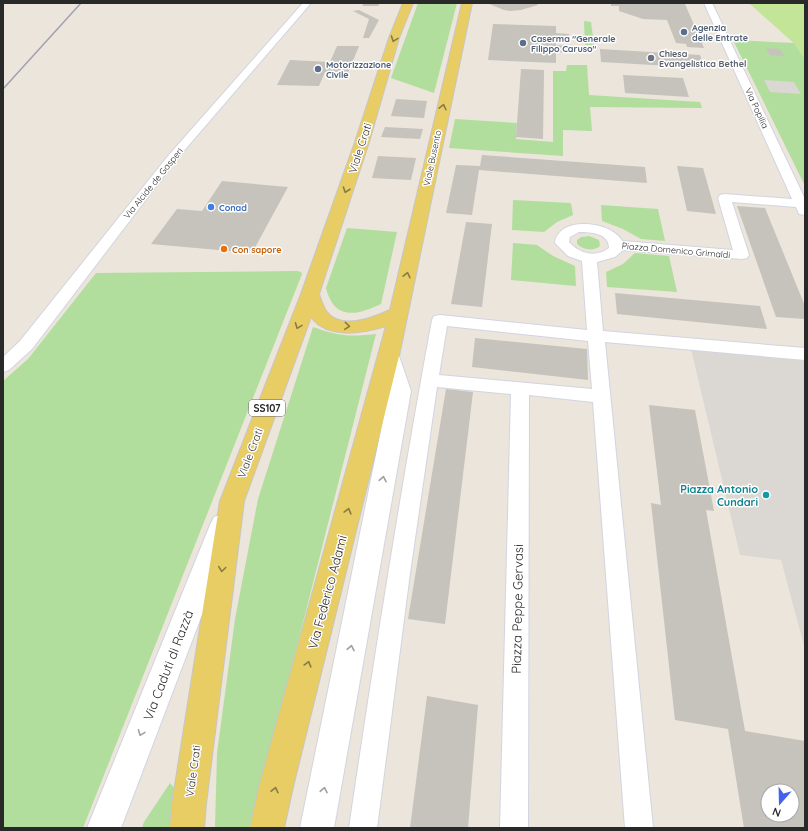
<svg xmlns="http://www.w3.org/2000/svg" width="808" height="831" font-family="Quicksand,sans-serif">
<rect width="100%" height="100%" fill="#ebe5dc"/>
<g fill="#b1de9c">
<path d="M418,3H457L434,93L391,78Z"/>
<path d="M749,3H767L805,59V186L733,40L794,43Z"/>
<path d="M584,21L591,22L594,45H585Z"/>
<path d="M567,65H587L589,95L700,102L702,108L590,107L592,131L563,130V156L449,148L455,119L517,123L516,139L553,142V71H566Z"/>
<path d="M513,200L571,203L573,215L557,222L544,232L512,230Z"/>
<path d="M601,205L658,209L665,241L641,239L623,229L602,221Z"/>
<path d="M347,228L397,232L381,304C356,316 334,320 326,288Z"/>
<path d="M589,236L599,240L600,245L599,247C592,251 583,250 577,244V240L581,237Z"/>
<path d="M513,243L537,245L553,256L575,266L576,286L511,280Z"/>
<path d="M635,253L669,256L677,292L607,287L606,272L623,264Z"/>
<path d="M297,271L301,272L302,274L83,828H3V381L28,359L96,273Z"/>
<path d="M313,327C338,336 349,337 376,334L251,828H215L217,753L235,619L258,499Z"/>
<path d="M170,783L176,790V828H142L144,822Z"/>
</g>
<path fill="#c3e598" d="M749,3H805V59L795,44Z"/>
<g fill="#dbd8d3">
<path d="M764,80L794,82L801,94L770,92Z"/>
<path d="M690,345L805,354V649L781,560L740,555Z"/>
</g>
<g fill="#c6c2bc" fill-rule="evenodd">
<path d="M364,3H380L378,6H362Z"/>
<path d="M487,3H536L538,5L521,10L510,11L504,10Z"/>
<path d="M611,3L685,4L704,48L687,47L686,44L676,43L667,20L643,19L619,11V6H611Z"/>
<path d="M359,10L379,20L369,38H363L369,19L353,11Z"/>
<path d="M493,24L556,26V33L569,34L570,41L556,40V45L569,46L570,53L556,52V63L488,60Z"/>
<path d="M337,46H359L352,63L363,64V65H351L348,73L325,72L319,86L277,85L290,60L330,62Z"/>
<path d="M766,48L780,49L784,56L770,55Z"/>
<path d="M600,49L700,55L705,68L601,62Z"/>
<path d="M521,69L544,70L543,139L516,137Z"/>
<path d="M623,75L683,78L689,97L625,93Z"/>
<path d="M396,99L427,101L424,118L391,116Z"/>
<path d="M385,127L423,129L420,139L381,137Z"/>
<path d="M482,155L645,167L647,183L479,170L472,215L446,213L456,165L480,166Z"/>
<path d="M378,156L416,158L411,180L372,178Z"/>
<path d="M677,166L703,168L716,214L687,211Z"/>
<path d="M222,181L288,187L252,253L151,244L177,209L202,211Z"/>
<path d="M737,206L765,208L805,306V319L776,317Z"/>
<path d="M466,222L492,224L482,307L451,304Z"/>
<path d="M615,293L760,306L767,329L617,314Z"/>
<path d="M475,338L587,349L588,380L472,367Z"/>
<path d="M446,389L473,392L445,624L408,619Z"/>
<path d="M649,405L695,410L714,511L706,510L745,731L805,741V828H744L728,729L675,720L651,503L661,505ZM768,791H792V815H768Z"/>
<path d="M427,696L478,705L468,828H410Z"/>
</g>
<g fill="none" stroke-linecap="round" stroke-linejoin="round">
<defs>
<g id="street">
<path d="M303,3H311L176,160L32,349L9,370L3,372V357L20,341L168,156Z"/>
<path d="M704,3H712L805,199V215L799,214L796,207L732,202L749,255L747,258L742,259L623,250L615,257L597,262L603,331L805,348V360L605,342L653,828H625L593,402L529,395L528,828H500L511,394L437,387L410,573L377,828H349C374,658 401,488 432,320L434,316L440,315L587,330L582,261L568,256L555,243C558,215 612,221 622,241L733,250L718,198L720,195L724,194L792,199ZM579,232C591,232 609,233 609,248C596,258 580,254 569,242L570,237ZM447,326L588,341L592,389L439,375Z"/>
</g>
<g id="secondary">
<path d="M389,349L396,351L399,356L411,391L334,828H300L389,391L379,356L382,351Z"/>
<path d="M223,514L232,517L236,525L121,828H87L210,525L214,517Z"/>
</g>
<path id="primary" d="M403,3H413L399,38L369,142L319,294C321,300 323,306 326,311C341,331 373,318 390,310L462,3H472L399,356L293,787L284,828H250L259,787L386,326C363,333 328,340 311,317L244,501L206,804L204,828H170L172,804L220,501L301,294L355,142L389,38Z"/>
</defs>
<use href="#street" stroke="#d2d4e1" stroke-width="2"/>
<use href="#secondary" stroke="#d2d4e1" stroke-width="2"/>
<use href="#primary" stroke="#c7c7c7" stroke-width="2"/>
<use href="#street" fill="#fff" fill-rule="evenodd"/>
<use href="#secondary" fill="#fff" fill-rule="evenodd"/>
<use href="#primary" fill="#e8cc64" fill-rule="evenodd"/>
<path stroke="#9fa2b3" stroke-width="1.5" d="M3,89L81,3"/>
</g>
<defs><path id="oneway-chevron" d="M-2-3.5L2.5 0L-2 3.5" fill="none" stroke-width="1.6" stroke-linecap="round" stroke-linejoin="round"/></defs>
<g stroke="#887a46">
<use href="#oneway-chevron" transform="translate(394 39) rotate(110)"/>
<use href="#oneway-chevron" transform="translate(443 107) rotate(-77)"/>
<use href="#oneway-chevron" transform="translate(346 190) rotate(109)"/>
<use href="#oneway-chevron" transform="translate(407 275) rotate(-77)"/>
<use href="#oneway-chevron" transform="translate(298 326) rotate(111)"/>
<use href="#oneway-chevron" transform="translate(347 326) rotate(5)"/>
<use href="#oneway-chevron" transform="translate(348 511) rotate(-75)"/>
<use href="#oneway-chevron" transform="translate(222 569) rotate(98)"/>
<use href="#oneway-chevron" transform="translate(308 664) rotate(-75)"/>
<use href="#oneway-chevron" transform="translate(275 790) rotate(-77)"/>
</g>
<g stroke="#9f9f9f">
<use href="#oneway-chevron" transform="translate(383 479) rotate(-79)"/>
<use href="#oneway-chevron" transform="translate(351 648) rotate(-79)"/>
<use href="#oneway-chevron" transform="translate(141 733) rotate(111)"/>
<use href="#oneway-chevron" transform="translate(324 790) rotate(-79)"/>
</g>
<g fill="#5c6f8a" stroke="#fff" stroke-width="1.5">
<circle cx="684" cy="32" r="4"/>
<circle cx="523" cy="43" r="4"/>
<circle cx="318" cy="69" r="4"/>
</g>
<circle fill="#6b7280" stroke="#fff" stroke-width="1.5" cx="651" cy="58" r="4"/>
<circle fill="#3f7fe0" stroke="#fff" stroke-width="1.5" cx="211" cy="207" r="4"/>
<circle fill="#e8710a" stroke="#fff" stroke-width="1.5" cx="224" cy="249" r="4"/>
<circle fill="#0f9aa8" stroke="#fff" stroke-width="1.5" cx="766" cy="495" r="4"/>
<g text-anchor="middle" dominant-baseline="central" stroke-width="3" stroke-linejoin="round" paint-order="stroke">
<g font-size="9" font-weight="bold" fill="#4e5e75" stroke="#fff" text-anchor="start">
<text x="692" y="27">Agenzia<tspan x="692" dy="10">delle Entrate</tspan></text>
<text x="531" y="38">Caserma "Generale<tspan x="531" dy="10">Filippo Caruso"</tspan></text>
<text x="326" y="64">Motorizzazione<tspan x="326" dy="10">Civile</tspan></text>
</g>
<g font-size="9" font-weight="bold" fill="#5b616d" stroke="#fff" text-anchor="start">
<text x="659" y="53">Chiesa<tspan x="659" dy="10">Evangelistica Bethel</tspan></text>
</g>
<g font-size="9" fill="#292929" stroke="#fff">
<text transform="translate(757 108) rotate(65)">Via Popilia</text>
<text transform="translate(432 158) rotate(-78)">Viale Busento</text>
<text transform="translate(153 183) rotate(-51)">Via Alcide de Gasperi</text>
<text transform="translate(676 250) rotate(5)">Piazza Domenico Grimaldi</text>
</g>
<g font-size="9" font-weight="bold" fill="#366cbe" stroke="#fff" text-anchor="start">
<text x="219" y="207">Conad</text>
</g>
<g font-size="9" font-weight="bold" fill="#c56008" stroke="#fff" text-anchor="start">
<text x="232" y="249">Con sapore</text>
</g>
<rect fill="#fff" stroke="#696969" stroke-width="1" x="249" y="400" width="36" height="16" rx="3"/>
<g font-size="10" font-weight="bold" fill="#292929">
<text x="267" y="408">SS107</text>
</g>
<g font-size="11" fill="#292929" stroke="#fff">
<text transform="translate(360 148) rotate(-72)">Viale Crati</text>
<text transform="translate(250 453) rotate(-69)">Viale Crati</text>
<text transform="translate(193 771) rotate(-82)">Viale Crati</text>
</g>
<g font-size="11" font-weight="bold" fill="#0d838f" stroke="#fff" text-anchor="end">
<text x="758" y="489">Piazza Antonio<tspan x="758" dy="13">Cundari</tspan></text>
</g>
<g font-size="13" fill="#292929" stroke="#fff">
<text transform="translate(327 592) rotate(-75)">Via Federico Adami</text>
<text transform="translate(517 609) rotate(-89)">Piazza Peppe Gervasi</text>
<text transform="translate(168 665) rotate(-69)">Via Caduti di Razzà</text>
</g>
</g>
<rect width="808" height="831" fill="none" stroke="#292929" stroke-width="8"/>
<g transform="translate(780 803) rotate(200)"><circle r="19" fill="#ffffff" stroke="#a9a9a9"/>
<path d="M0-3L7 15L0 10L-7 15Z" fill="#4562ef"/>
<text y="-6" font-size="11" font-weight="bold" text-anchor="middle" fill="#292929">N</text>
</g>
</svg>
